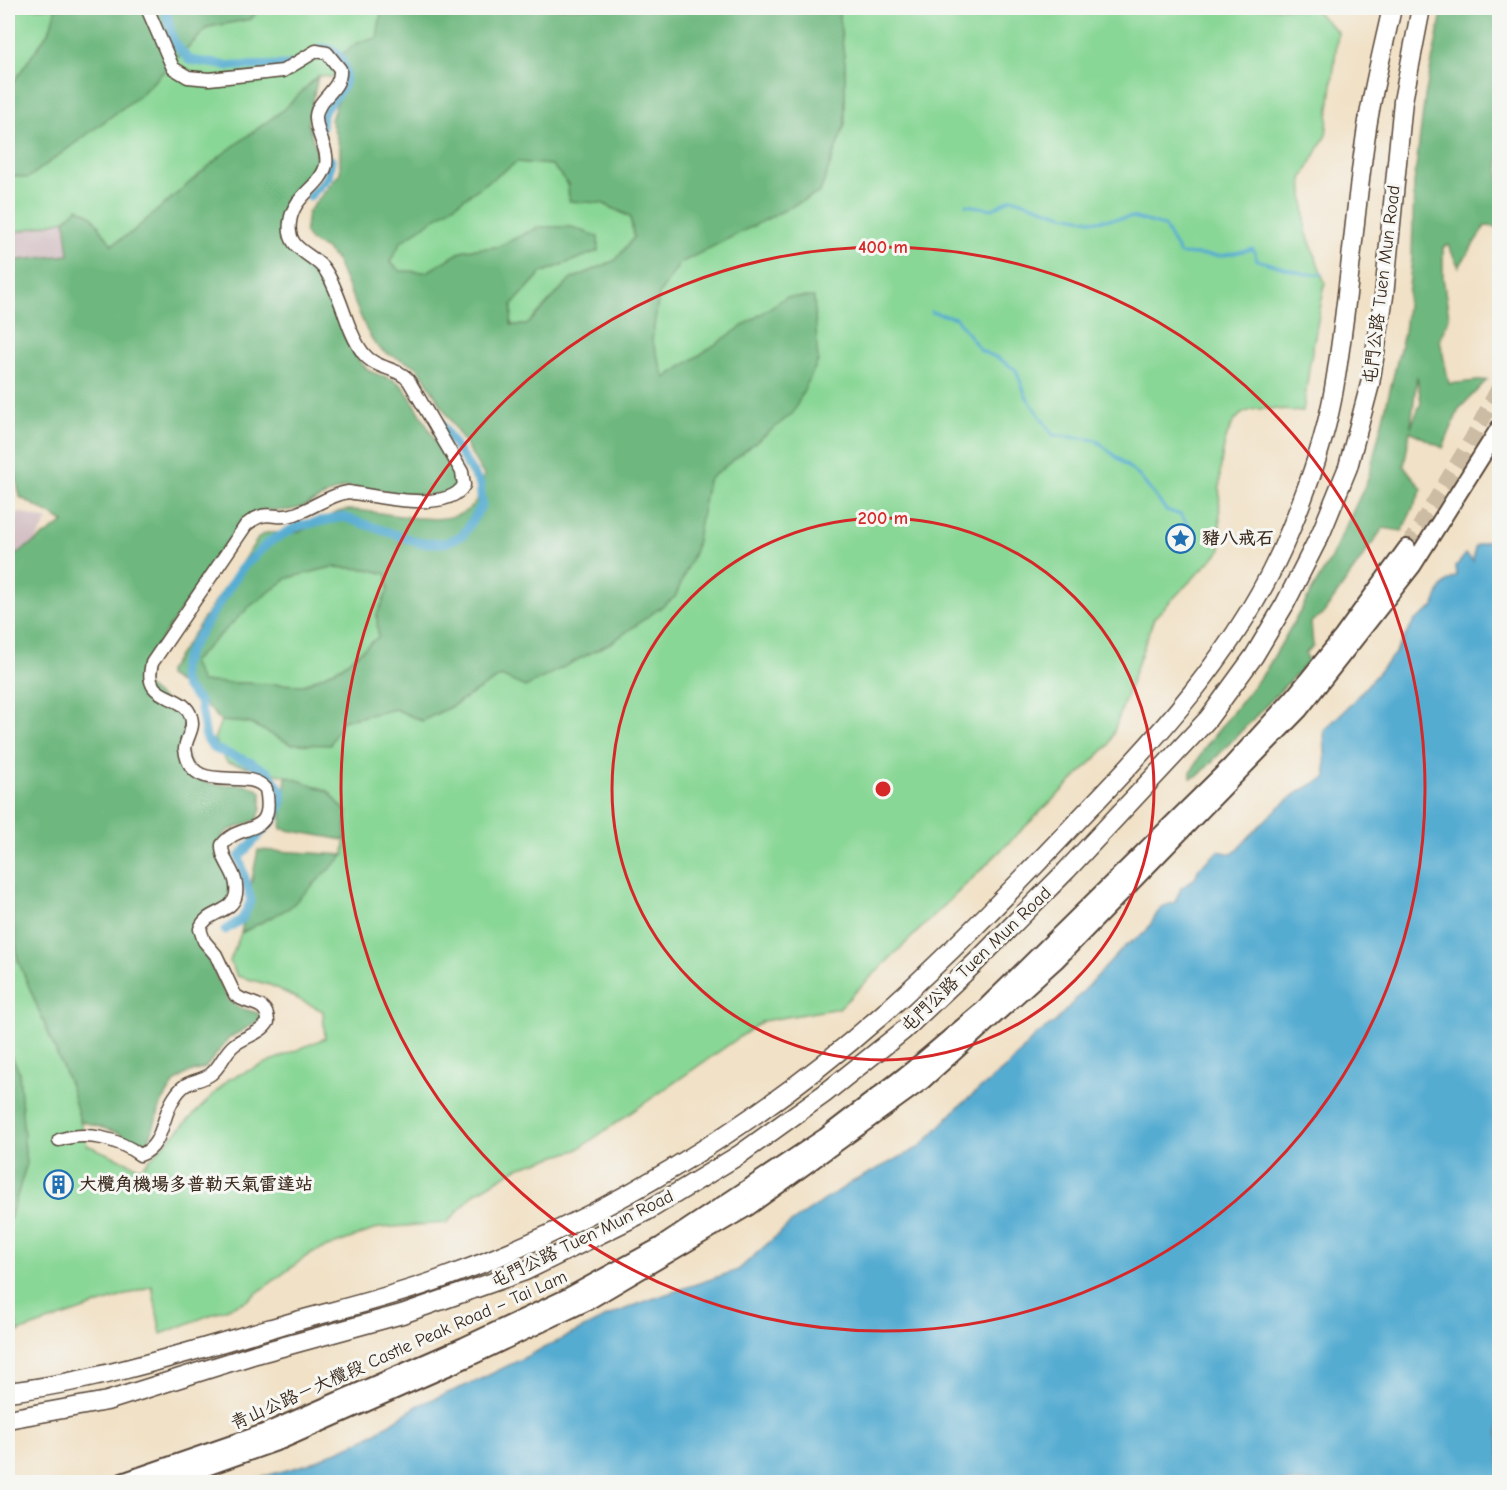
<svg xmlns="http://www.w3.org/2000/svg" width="1507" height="1490" font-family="'Comic Neue','LXGW WenKai TC',sans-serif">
<rect width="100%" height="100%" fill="#f6f6f2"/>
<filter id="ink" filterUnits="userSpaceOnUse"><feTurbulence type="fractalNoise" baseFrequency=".0167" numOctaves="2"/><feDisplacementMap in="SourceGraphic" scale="12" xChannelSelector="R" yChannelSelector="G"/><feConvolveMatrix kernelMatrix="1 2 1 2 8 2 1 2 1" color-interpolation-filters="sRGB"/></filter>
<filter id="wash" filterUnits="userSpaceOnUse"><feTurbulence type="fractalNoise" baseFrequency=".008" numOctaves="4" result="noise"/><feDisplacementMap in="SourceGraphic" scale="24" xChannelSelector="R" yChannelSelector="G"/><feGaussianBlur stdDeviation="1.35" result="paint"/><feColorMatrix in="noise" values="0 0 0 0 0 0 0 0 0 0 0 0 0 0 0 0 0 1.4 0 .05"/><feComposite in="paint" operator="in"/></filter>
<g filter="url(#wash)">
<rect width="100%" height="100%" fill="#f1e1c6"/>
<g fill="#d2bec2">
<path d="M106,210L131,300L8,277V234Z"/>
<path d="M19,512L48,520L8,586V524Z"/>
</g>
<g fill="#89d796" stroke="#62805a" stroke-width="1.5">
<path d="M8,8H56L50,30L8,90Z"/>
<path d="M260,8H386L381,13L377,39L357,43L345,78L318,76L283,110L223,154L131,233L111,245L92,216L78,208L65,220L8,234V175L28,178L140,95L209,27L251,19Z"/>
<path d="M838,8H1312L1338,32L1326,135L1302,179L1306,231L1325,283L1310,362L1303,412C1287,411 1263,406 1248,411C1211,422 1220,519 1221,550L1154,618L1109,745L839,1008L763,1021L577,1150L517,1168L474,1194L447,1223L379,1228L311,1253L246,1301L161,1334L152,1286L18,1332L8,1294V1225L26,1166L19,1071L8,1050V887L18,960L71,1088L87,1145L141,1168L229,1079L325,1038L323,1011L270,985L237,976L230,961L241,933L289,908L344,855L347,813L328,791L286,776L227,762L214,739L221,721L249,723L291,744L342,721L395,709L422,721L452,706L501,676L526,686L612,642L675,597L695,550L708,480L735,457L786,298L665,378L652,340L659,294L680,263L820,192L845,124V64Z"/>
<path d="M517,162L552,165L568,184L569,201L602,203L630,217L634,237L616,260L570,280L527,325H511L512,305L541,273L597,251L539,227L497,247L464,250L427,272L400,271L390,262L401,242Z"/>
<path d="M332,567L367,569L387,574L388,590L377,615L378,637L341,667L304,685L201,682L192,662L249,607L288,578Z"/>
</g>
<g fill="#6eb87f" stroke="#54714e" stroke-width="1.5" fill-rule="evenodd">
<path d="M56,8H260L251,19L208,27L140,95L28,178L8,175V90L50,30Z"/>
<path d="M386,8H838L845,64V124L820,192L680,263L659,294L652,340L665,378L786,297H814L818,361L793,413L708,480L695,550L675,597L612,642L525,687L501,676L452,706L422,721L395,709L342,721L330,745L291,744L249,723L221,721L195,693L168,676V671L259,537C271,527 284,537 298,532C314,527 331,511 348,510C381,508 459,538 478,497C481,490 482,482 484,475L421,372L416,366L384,352L375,344L367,331L336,260L326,249L310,241L305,233L308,212L340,173V148L331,120L345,78L342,54L357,43L377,38L381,13ZM517,162L552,165L568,184L569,201L602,203L630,216L634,237L616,260L570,280L527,325H511L512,305L541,273L598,251V237L572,227H539L497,247L464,250L427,272L400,271L390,262L401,242ZM332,567L367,569L387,574L388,590L377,615L378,637L341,667L304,685L201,682L192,662L249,607L288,578Z"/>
<path d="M1443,8H1499V227L1485,226L1459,267L1448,245L1443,247V278L1449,317L1440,340L1449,384L1487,380L1459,409L1443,448L1410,431L1404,466L1422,489L1402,531L1383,528L1323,614L1311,622L1313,646L1306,653L1308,662L1199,775L1191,778V772L1206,746L1266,670L1330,560L1368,479L1404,333L1412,258L1414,183L1425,96ZM1417,376L1421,402L1411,427V426Z"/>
<path d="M318,76L308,123L317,153V166C305,185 283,196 281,222C278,259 303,254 318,275C338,303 339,342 366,368C375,377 394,376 402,386C425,414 437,451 458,480L451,491L428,496L348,487C328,490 310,508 290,510C267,513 263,504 241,521L147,660L146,685C164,707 196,706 181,739C186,750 190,770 199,778C216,793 244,776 261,792V809L257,820L230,830L222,836C225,853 234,876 231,892C227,915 193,904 196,936L228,1000L240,1008L258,1013L260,1020L229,1038L205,1068L186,1074L175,1082L162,1102L150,1138L141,1146L119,1133L80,1121L71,1088L18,960L8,887V560L64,522L20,497L11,456L8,458V261L69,255L65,220L78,208L92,216L112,245L131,233L223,154L283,110Z"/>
<path d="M286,776L328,791L347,813L345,840L281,829Z"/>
<path d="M258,850L344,855L289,908L241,933Z"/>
<path d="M8,1050L19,1071L26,1166L8,1225Z"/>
<path d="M8,1294L18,1332L8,1333Z"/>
</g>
<path fill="#54acd1" stroke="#486b78" stroke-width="1.5" d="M1499,527V1482H244L308,1464L367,1438L419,1405L479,1380L608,1316L646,1301L738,1270L792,1222L852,1182L920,1147L958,1107L1009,1065L1036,1035L1054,1023L1125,946L1145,933L1161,907L1175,902L1181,888L1195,878L1199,868L1219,851L1232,854L1237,850C1262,822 1290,792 1326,778L1324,730L1350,705L1396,652L1414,621L1434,607C1438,591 1442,583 1457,576L1456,566L1466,554L1473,561L1475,546L1493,539Z"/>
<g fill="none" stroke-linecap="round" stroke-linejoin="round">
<g stroke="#54acd1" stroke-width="3">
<path d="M966,205L993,209L1012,198L1063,215L1096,221L1132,217L1164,226L1180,254L1221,256L1253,249L1257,260L1305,274H1322"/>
<path d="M931,312L956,318L981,351L998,358L1016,370L1026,396L1053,435L1096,440L1139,476L1166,510L1181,515L1195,533"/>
</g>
<g stroke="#54acd1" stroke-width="9">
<path d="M165,8L173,40L189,60L230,66L291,65"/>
<path d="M321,48C330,48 336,51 341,59C359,94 317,99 322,127"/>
<path d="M310,196L328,177L331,160"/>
<path d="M225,930L242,919L251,901L239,857L275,818L282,802V792L269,773L250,762L215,749L206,738L200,702L185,686L182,677V667L189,650L241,569L269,542L298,526L343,517L421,543H445L463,535L482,505L480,484L432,410"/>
</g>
</g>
</g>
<g filter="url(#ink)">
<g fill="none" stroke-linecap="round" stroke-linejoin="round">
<path stroke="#cdbca4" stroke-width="16" stroke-dasharray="16 8" stroke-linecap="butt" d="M1407,548L1472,439L1500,386"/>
<defs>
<path id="minor" d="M59,1140C86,1131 117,1138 140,1155C164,1146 161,1117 174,1098C187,1077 197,1084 211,1074C221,1066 224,1053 234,1045C245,1036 261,1034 268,1022C268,1000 248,1006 235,995L216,955L204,941L200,929C206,910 233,914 236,894C239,872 221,863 222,845C240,820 276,840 266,789C247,765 191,798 185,749C186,737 195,729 191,717C184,691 141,704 152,663L246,525C269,506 273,522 295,514C313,508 329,495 348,492C376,496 448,514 464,485L462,472L409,381C399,367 376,370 363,353C345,328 342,295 325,270C312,252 286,251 290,222C293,195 321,187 326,165C329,148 315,133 316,116C318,97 342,90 340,69L327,53L316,51L283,71L209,79L188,77L173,68L147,8"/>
<g id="major">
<path d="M122,1482L264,1433L464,1346L564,1299L661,1246L825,1137L912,1070L984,1009L1231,766L1293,698L1343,636L1407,548"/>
<path d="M164,1482L282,1440L470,1357L588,1301L748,1207L922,1081L1057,959L1299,710L1413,565L1500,427"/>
</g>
<g id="highway">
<path d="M8,1392C97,1381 182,1354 268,1329C326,1312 387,1299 443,1278C603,1221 756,1126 883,1014C947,957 1007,895 1066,833C1152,743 1241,650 1289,533C1307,490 1323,446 1332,400C1348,313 1353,222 1366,134C1372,91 1383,49 1392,8"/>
<path d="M8,1419L107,1401L256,1354L402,1314L525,1271L647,1211L739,1155L824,1094L903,1031L975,963L1066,871L1208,719L1254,656L1285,604L1321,533L1348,467L1370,384L1384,296L1403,101L1421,8"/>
</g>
</defs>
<use href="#minor" stroke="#564537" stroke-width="15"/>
<use href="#major" stroke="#564537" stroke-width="20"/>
<use href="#highway" stroke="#564537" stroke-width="21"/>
<use href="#minor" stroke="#fff" stroke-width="12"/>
<use href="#major" stroke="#fff" stroke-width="16"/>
<use href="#highway" stroke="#fff" stroke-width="18"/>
</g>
</g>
<g fill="none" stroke="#d62828" stroke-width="3">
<circle cx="883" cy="789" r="271"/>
<circle cx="883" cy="789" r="542"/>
</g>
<defs>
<symbol id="sight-ring" viewBox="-11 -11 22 22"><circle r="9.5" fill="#f6f6f2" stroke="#1f6fb2" stroke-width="1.5"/><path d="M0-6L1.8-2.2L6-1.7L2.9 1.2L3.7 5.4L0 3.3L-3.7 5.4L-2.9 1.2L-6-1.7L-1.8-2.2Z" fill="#1f6fb2"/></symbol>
<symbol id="building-ring" viewBox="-11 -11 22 22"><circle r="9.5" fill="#f6f6f2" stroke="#1f6fb2" stroke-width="1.5"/><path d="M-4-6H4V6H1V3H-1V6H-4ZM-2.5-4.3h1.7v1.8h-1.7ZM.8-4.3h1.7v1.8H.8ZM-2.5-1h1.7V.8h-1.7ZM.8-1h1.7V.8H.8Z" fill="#1f6fb2"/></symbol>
</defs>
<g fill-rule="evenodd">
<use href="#sight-ring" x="1164" y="522" width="33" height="33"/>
<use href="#building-ring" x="42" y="1168" width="33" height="33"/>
</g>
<g text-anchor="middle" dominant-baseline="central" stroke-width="6" stroke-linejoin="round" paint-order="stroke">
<g font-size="18" fill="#3b2a1e" stroke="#f6f6f2">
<text transform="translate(1382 285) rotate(-83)">屯門公路 Tuen Mun Road</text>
<text transform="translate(976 960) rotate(-44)">屯門公路 Tuen Mun Road</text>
<text transform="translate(582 1239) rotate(-26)">屯門公路 Tuen Mun Road</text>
<text transform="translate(399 1350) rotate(-24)">青山公路－大欖段 Castle Peak Road – Tai Lam</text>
</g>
<g font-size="18" font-weight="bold" fill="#3b2a1e" stroke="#f6f6f2" text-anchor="start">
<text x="1202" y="538">豬八戒石</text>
<text x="79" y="1184">大欖角機場多普勒天氣雷達站</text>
</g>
</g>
<circle cx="883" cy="789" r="9" fill="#d62828" stroke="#f6f6f2" stroke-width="3"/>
<g font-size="18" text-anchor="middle" font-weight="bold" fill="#d62828" stroke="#f6f6f2" stroke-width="6" stroke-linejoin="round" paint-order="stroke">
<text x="883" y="253">400 m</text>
<text x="883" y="524">200 m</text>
</g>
<rect width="1507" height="1490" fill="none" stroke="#f6f6f2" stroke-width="30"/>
</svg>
